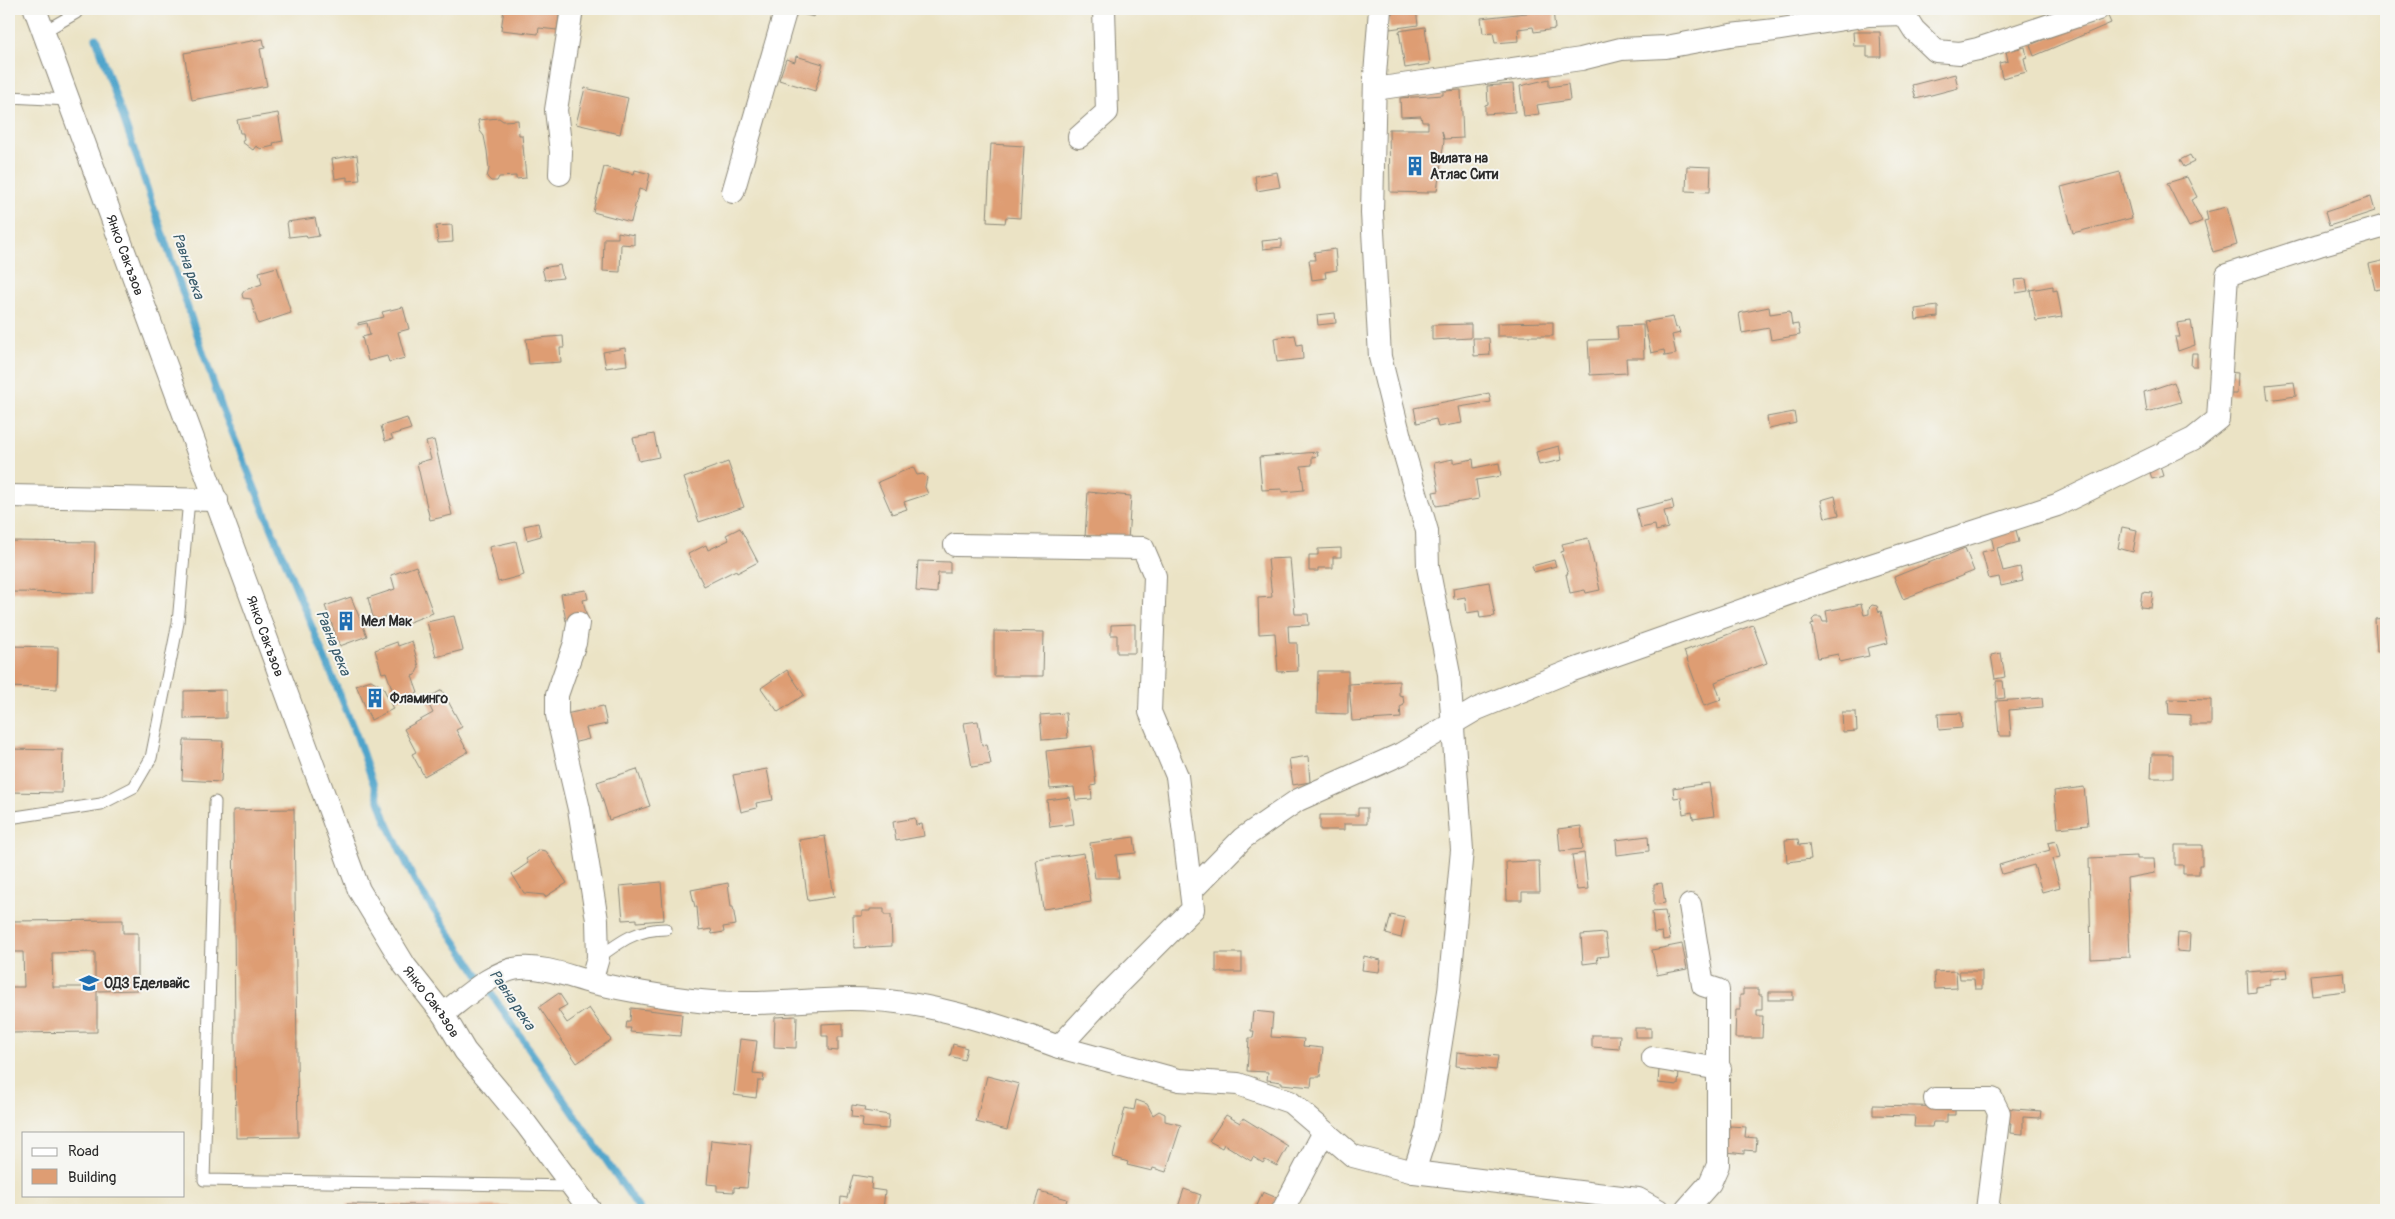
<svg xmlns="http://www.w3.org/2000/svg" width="2395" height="1219" font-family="Pangolin,sans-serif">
<rect width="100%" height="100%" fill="#f6f6f2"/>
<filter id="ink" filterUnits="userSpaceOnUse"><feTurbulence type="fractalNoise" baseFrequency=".02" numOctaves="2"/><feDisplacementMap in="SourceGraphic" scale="10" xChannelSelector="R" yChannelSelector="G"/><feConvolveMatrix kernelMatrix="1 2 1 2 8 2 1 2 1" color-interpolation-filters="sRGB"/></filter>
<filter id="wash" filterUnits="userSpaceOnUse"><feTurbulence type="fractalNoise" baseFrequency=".0096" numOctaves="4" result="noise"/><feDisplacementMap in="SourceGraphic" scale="20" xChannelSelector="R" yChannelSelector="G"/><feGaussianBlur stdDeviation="1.12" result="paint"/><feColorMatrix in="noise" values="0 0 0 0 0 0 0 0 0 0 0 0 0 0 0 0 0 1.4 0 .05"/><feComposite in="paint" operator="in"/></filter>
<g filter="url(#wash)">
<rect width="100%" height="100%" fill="#ebe3c5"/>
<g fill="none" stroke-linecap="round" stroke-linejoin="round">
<path stroke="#4fa4cb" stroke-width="7" d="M96,38L222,408L356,734L386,820L416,884L640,1210"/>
</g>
<g id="blocks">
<g fill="#de9d73" fill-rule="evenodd">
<path d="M504,9L560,10L557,30L539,28L538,34L501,30Z"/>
<path d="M787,9H816L814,17L786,10Z"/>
<path d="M1416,9L1418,25L1390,29L1387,14Z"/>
<path d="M1553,10L1555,29L1534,32L1533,27L1518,29L1519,41L1495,43L1493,32L1483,33L1481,18Z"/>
<path d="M2107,14L2111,23L2034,56L2030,45Z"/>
<path d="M1425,27L1430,64L1405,68L1399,31Z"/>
<path d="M1853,32H1880L1881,57H1867V46H1854Z"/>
<path d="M263,39L265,48L260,49L267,86L192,100L184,53Z"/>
<path d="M2025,47L2027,57L2024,58L2027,72L2002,78L1999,63L2008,61L2006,51Z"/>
<path d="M796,56L823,64L815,91L779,80L786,59L795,62Z"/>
<path d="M1955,74L1958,88L1916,99L1912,85Z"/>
<path d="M1549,79V87L1568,84L1570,100L1537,105L1539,114L1524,116L1520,86Z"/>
<path d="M1513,84L1515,112L1485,114V105L1488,104L1487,86Z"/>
<path d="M585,88L628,98L620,134L576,124Z"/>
<path d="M1461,90L1463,138L1444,139L1442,131L1444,141L1437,191H1428V193L1390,192L1389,129H1428V122H1422L1421,116L1401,117L1400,98L1443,95V91Z"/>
<path d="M278,113L283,141L273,143L274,146L261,149L256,146L253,150L242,142L244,139L243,133H240L237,120Z"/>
<path d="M499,118L503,121L518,120L519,135H522L526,178L516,179V176L499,177L497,181H491L487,177L489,169L487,151L484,136L480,131L478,120Z"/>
<path d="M991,144L1024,146L1020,218L1006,217L1005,223L987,222Z"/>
<path d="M357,155L360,180L347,181V177L335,179L332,159Z"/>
<path d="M2190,155L2194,162L2184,167L2180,160Z"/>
<path d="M1687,166L1711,167L1710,192L1686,191Z"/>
<path d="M604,167L634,174L635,170L650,174L646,191L639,189L631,222L593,212Z"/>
<path d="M1277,172L1280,187L1257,191L1255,176Z"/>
<path d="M2120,172L2132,218L2073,233L2061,187Z"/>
<path d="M2187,177L2197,197L2191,200L2202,221L2189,227L2167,183Z"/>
<path d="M2371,197L2375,211L2329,226L2325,212Z"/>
<path d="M2227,207L2237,245L2213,252L2204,221L2208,220L2206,212Z"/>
<path d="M315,218L319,236L307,238L306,235L289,237L287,222Z"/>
<path d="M452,225L453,242L438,243L436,226Z"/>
<path d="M618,232L634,235V245L621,244L620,272L603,271L604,238H618Z"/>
<path d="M1282,239V247L1263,249L1262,241Z"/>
<path d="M1335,249L1337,270L1325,272L1326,278L1312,280L1309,260H1315L1314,252Z"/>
<path d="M2386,260V288L2375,290L2369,264Z"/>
<path d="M560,265L563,278L545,280L542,268Z"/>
<path d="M277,267L291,313L258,324L251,299L243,298L242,294L245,290L262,284L259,272Z"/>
<path d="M2026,279L2028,291L2016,293L2014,280Z"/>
<path d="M2053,286V291L2057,290L2062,317L2036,321L2030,290Z"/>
<path d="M1938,306V317L1916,320L1915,309Z"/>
<path d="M403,307L409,329L398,332L405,358L389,362L387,356L368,361L362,337L370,335L367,323L358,325V323L384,317L382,312Z"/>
<path d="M1769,307L1770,314L1790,311L1792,325L1798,324L1800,335L1771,340L1769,328L1742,333L1739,313Z"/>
<path d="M1335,313L1336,323L1318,325L1317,315Z"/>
<path d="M1673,317L1676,328L1678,327L1680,333L1672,335L1676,354L1665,356L1664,350L1651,353L1644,322Z"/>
<path d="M2191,321L2195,345L2178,351L2175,337H2180L2177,323Z"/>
<path d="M1553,322V336H1497V323Z"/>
<path d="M1471,324V338L1432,340V325Z"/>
<path d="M1643,325L1644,358H1626L1627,373L1590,375L1588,340L1618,339L1617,326Z"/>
<path d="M1295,335L1297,345L1302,344L1303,359L1277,362L1274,338Z"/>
<path d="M563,336L564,348H560L561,362L529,364L526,339Z"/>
<path d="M1473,338H1489L1490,355L1474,356Z"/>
<path d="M625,348L627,365L606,368L603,352Z"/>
<path d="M2192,353H2197V366H2191Z"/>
<path d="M2227,372L2238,373L2237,394H2226Z"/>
<path d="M2174,382L2181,402L2147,412L2144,392Z"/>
<path d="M2294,382L2296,396L2268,400L2266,385Z"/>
<path d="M1489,393L1491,402L1459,407L1462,423L1438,427L1436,419L1417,423L1414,408Z"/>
<path d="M1794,412L1796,423L1769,429L1767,417Z"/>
<path d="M407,418L411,429L391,435L393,439L385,441L381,426Z"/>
<path d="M654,434L659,457L639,461L633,438Z"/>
<path d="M434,440L452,515L430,520L417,463L431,459L426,442Z"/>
<path d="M1559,446L1562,460L1539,465L1536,452Z"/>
<path d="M1317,452L1318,456L1312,457V465L1301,466L1304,490L1282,492V489L1262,490L1259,457Z"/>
<path d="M1453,459V463L1473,459L1474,468L1499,463L1501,476L1476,480L1479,499L1436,506L1433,492L1439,491L1434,463Z"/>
<path d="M728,462L744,507L699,522L684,478Z"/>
<path d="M2160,466L2163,476L2152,479L2149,469Z"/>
<path d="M913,467L917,475L923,474L927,478L925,487L928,494L904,502L907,509L892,514L878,482Z"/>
<path d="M2382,470H2386V494L2385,495Z"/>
<path d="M1088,492L1131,496L1128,540L1085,537Z"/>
<path d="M1835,496L1839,515L1825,518L1821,500Z"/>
<path d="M1672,500L1674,509L1664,511L1668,528L1656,531L1655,525L1641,528L1636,509Z"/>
<path d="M538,523L541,536L527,540L524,526Z"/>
<path d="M2122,527L2137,530L2133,552L2118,548Z"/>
<path d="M740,528L758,562L737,573L736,570L704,586L688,554L706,545L708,550L729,540L726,535Z"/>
<path d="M2016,530L2019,542L1997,548L2003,571L2020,567L2023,581L2001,586L1999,577L1989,579L1982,552L1994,549L1991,536Z"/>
<path d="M1588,538L1600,590L1586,593L1585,590L1570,593L1566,574H1568L1561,552L1564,551L1562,544Z"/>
<path d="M9,541L95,542L94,593L9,592Z"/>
<path d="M516,541L524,575L498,582L489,547Z"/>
<path d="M1341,548V557H1333V568H1318V571H1309V555H1318V549Z"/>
<path d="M1965,548L1974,571L1903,599L1894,577Z"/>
<path d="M1290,558L1295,614H1308L1309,625L1288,626L1289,643H1297L1298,671L1278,672L1275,633L1259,634L1258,598L1272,597L1268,559Z"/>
<path d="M1554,560L1556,566L1534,572L1532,566Z"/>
<path d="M918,561L950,562V573H938L937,593L916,591Z"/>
<path d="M416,566L433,613L394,628L389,614L379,620L373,617L368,598L395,589L391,575Z"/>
<path d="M1489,582L1495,616L1480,618L1479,611L1467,613L1465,597L1454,599L1453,588Z"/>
<path d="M586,590L588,599L583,600L587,618L566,621L561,594Z"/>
<path d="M2142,592L2153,593L2151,608L2140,607Z"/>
<path d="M351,597L367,636L340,646L325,606Z"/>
<path d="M1861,604L1864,615L1869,614V608L1872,605L1877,606L1879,612L1881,611L1888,643L1867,648L1869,656L1854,659L1840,662L1838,654L1818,658L1811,625L1814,624L1812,620L1815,617H1821L1823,622H1828L1826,611Z"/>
<path d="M454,616L463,650L436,657L427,622Z"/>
<path d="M2386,618V651L2377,652L2375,619Z"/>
<path d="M1135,624V653H1117V635H1111V625Z"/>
<path d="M1753,625L1767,663L1715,682L1721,700L1704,706L1684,651Z"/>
<path d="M994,631L1044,632L1043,676H994Z"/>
<path d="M412,641L419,667L415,675L412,676L418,693L396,700L386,672L382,673L375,650L397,642L398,646Z"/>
<path d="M9,646L58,647L57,689L9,687Z"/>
<path d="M2001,653L2005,677L1995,679L1991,655Z"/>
<path d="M787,670L804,695L778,712L761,688Z"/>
<path d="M1318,671H1348V714L1317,713Z"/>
<path d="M371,680L383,687L393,709L371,720L356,685Z"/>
<path d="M1399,681V695L1403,696L1404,705L1400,707L1401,718L1352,721L1349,684Z"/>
<path d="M1996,681H2003L2005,698L1997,699Z"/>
<path d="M226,690V718L184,719V691Z"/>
<path d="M442,690L462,727L456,730L468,752L424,776L412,754L416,752L404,729L433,713L426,699Z"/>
<path d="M2042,698L2043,707L2009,710L2011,736H1999L1996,701Z"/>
<path d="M2168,699L2211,700V725H2190V715L2169,714Z"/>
<path d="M603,706L607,724L586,728L589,739L568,744L561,715Z"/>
<path d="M1842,712H1856L1857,731L1843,732Z"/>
<path d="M1066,713L1068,738L1042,740L1040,715Z"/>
<path d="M1961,713L1962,728L1939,730L1938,714Z"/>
<path d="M978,721L982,745L987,744L991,764L972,767L964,723Z"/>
<path d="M184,740L223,741L221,782L182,780Z"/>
<path d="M1092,746L1096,785L1091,786L1092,799L1076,800L1074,787L1050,789L1046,751Z"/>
<path d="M9,749L63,750L62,793L9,792Z"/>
<path d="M2152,754H2173V778H2151Z"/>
<path d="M1308,756L1310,782L1293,785L1289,759Z"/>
<path d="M637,769L650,806L609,820L597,782Z"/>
<path d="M767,769L773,800L756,803L757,808L741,812L733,775Z"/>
<path d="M1709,783L1714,816L1693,819L1692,812L1683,814L1681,797L1674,798L1673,788Z"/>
<path d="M2084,787L2088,825L2058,828L2054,791Z"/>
<path d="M1070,797L1074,824L1050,827L1047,800Z"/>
<path d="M1358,808H1367V824H1344V830H1320V815H1358Z"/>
<path d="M294,809L298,1137L236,1138L233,810Z"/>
<path d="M915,818L916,825L922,824L924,836L896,841L893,822Z"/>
<path d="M1581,826L1583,849L1560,851L1558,829Z"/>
<path d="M825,836L834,897L808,901L799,840Z"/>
<path d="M1648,836L1649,851L1617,855L1616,840Z"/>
<path d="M1134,837L1136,853L1116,855L1119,878H1095L1090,843Z"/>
<path d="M1798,839L1799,845L1809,844L1811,859L1787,862L1785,840Z"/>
<path d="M2056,841L2060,857L2052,859L2060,887L2042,892L2034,865L2002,874L1999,865L2050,850L2048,843Z"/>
<path d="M2175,845H2202V865H2199V874H2183V865H2175Z"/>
<path d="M540,850L546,851L567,883L545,897L544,895L524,893L512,874L528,863L526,859Z"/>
<path d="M1084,853L1091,902L1043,909L1036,860Z"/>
<path d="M1584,853L1588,889L1577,890L1572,855Z"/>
<path d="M2137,856V859H2154L2155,873L2127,878L2130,957L2091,959L2089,858Z"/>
<path d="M1539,861L1540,892H1522V900H1507L1506,862Z"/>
<path d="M661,882L664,920L637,922V919L623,920L620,886Z"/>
<path d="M728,883L731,907H733L736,925L723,927L724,932L712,934L711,929L699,931L697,907H695L691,890Z"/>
<path d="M1662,883L1665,903L1654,905V884Z"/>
<path d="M870,909H884V915H891L892,946L854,948L853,916H862V911H870Z"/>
<path d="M1665,911L1670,939L1663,940L1662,932L1654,933L1652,912Z"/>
<path d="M1391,915L1405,918L1401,938L1386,934Z"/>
<path d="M123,920V933H138V990L97,991V1032L9,1033V987H24L23,952H9V921ZM95,952V987H53L52,953Z"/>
<path d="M1605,933L1608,956L1597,957L1598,962L1583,964L1581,935Z"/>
<path d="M2178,933L2190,934L2189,952L2177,951Z"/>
<path d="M1682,944L1687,969L1657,975L1652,950Z"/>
<rect x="1216" y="953" width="26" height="19"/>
<path d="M1364,956L1381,960L1379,972L1362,970Z"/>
<path d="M2287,969L2288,977L2270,979V985L2256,987V992L2248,993L2247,972Z"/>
<path d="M1956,971L1957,988L1935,989L1934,972Z"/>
<path d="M1959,971H1982V989H1975L1974,979H1960Z"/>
<path d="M2344,972L2346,991L2312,995L2310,975Z"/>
<path d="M1743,989H1759V995H1762V1010H1757V1016H1763L1762,1038H1735L1736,1010H1740V995H1743Z"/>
<rect x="1769" y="992" width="24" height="8"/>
<path d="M559,993L567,1005L558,1010L567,1023L589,1008L611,1040L577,1063L539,1007Z"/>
<path d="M631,1008L682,1014L680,1036L630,1032L631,1028H626L627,1021H630Z"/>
<path d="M1253,1011L1273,1013L1271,1037L1304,1039L1303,1046L1323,1048L1320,1077H1312L1311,1087L1282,1084V1082L1267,1080L1268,1072L1247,1071L1249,1038H1253L1254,1031H1251Z"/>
<path d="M797,1016L796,1048L774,1047L775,1017Z"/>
<path d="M843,1023V1037H838V1051L828,1050V1036H822V1024Z"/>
<rect x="1635" y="1028" width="16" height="9"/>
<path d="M1592,1035H1620L1619,1049L1592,1047Z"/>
<path d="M740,1039L757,1041L753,1074L764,1075L763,1081H758L756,1098L734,1095Z"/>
<path d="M953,1044L967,1048L964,1060L950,1056Z"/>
<path d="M1457,1052L1498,1056L1496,1070L1456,1066Z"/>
<path d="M1659,1070L1679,1072L1678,1085L1658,1083Z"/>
<path d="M987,1076L1019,1084L1007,1130L976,1122Z"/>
<path d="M1136,1100L1147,1104L1153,1115L1159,1111L1165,1114V1121L1181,1125L1166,1172L1153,1168L1152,1171L1127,1165L1128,1162L1113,1157L1125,1108L1134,1110Z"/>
<path d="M852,1105L865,1107L864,1111L889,1115L888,1129L862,1127L863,1118L851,1117Z"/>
<path d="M1873,1105L1955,1107V1115H1947V1122H1933L1932,1127H1914L1915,1116L1873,1115Z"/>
<path d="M2002,1108L2041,1111L2040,1118L2023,1117V1134L2010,1133L2011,1123H2001Z"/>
<path d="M1226,1115L1240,1123L1243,1118L1288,1146L1277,1166L1265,1160L1263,1163L1253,1157L1251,1161L1224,1144L1222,1148L1209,1141Z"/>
<path d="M1730,1126L1746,1127L1745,1137L1757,1138L1756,1151L1744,1150V1154L1727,1152Z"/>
<path d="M711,1140L751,1144L747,1188L734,1187V1192L717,1191V1185L707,1184Z"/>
<path d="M853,1175L872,1178L871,1189L885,1191L883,1210H840L841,1197L847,1198Z"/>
<path d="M1184,1189L1201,1195L1197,1207L1206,1210H1177Z"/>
<path d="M1039,1191L1067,1199L1064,1210H1033Z"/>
<path d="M1263,1192L1277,1198L1271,1210H1255Z"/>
<path d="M347,1204L551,1207V1210H347Z"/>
<path d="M1473,1206L1502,1208V1210H1472Z"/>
</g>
</g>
</g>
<g filter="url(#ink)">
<use href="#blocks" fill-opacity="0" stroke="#8b8778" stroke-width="1"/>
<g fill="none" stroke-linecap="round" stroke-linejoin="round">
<defs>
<g id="lane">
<path d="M43,32L76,13L79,9"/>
<path d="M9,108V97L69,100"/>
<path d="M215,802L204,1180L572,1186"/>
<path d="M9,818L101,804L134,787L151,758L178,623L189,499"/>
<path d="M598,958C621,941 637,929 666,929"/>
</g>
<g id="street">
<path id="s1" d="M35,9L359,890L405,966L443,1014L465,1051L526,1124L590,1210"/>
<path d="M1380,9L1375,75L1372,213L1380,357L1402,445L1427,531L1428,567L1449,674L1462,850L1449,991L1427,1131L1414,1172"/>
<path d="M1375,89L1581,59L1621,49L1666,47L1731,35L1775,30L1869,15L1904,14L1914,30L1936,51L1960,53L1978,49L2098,9"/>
<path d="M1079,137L1107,112L1104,9"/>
<path d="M560,174L561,152L556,110L572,9"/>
<path d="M733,192L786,9"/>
<path d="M9,496L217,500"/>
<path d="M578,623L575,643L557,695V715L579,809L597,920L598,958L591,982"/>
<path d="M1191,891L1243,838L1298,800L1401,754L1477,709L1570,671L1859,569L2057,505L2193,439L2218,419L2227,275L2319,245L2386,226"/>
<path d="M443,1014C464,998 494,970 520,968C546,966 570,977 594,983C626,990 658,996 691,1000C744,1007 797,1000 850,999C923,999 991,1022 1059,1047L1107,995L1193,909L1177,776L1150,712L1155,576L1143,548L955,545"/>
<path d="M1059,1047L1179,1080L1238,1084L1290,1102L1353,1156L1414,1172L1638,1199L1658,1210"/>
<path d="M1653,1058L1720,1069"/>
<path d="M1935,1099H1992L1999,1113L1987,1210"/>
<path d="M1283,1210L1324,1132"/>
<path d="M1686,1210L1710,1183L1718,1165V990L1703,985L1690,905"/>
</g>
</defs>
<use href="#lane" stroke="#8b8778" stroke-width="13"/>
<use href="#street" stroke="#8b8778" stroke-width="24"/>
<use href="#lane" stroke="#fff" stroke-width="11"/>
<use href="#street" stroke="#fff" stroke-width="22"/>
</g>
</g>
<defs>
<symbol id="building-bare" viewBox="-9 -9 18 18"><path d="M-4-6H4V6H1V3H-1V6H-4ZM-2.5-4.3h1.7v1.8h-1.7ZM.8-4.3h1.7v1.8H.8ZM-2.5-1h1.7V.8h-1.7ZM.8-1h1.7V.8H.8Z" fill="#1f6fb2" stroke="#f6f6f2" stroke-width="2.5" paint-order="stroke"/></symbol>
<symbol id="school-bare" viewBox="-9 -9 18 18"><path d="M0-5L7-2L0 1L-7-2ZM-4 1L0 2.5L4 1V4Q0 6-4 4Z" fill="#1f6fb2" stroke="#f6f6f2" stroke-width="2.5" paint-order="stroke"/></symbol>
</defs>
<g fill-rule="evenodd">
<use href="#building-bare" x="1401" y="152" width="28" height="28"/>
<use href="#building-bare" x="332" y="607" width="28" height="28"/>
<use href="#building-bare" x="361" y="684" width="28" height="28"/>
<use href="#school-bare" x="75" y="969" width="28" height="28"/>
</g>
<g text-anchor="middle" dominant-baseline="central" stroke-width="4" stroke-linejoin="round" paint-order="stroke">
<g font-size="14" font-weight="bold" fill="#2b2b2b" stroke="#f6f6f2" text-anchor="start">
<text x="1430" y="158">Вилата на<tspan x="1430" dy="16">Атлас Сити</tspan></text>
<text x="361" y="621">Мел Мак</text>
<text x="390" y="698">Фламинго</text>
<text x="104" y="983">ОДЗ Еделвайс</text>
</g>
<g font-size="14" fill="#2b2b2b" stroke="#f6f6f2">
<text stroke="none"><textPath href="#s1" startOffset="262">Янко Сакъзов</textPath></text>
<text stroke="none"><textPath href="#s1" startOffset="668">Янко Сакъзов</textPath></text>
<text stroke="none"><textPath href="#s1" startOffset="1072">Янко Сакъзов</textPath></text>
</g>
<g font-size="15" font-style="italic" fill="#395b6b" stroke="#f6f6f2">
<text transform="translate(188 266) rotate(71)">Равна река</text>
<text transform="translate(333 643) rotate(68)">Равна река</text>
<text transform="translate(512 1000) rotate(56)">Равна река</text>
</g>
</g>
<rect width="2395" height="1219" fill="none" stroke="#f6f6f2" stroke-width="30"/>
<rect x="22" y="1132" width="162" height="65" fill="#f6f6f2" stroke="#a5a5a2"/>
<rect x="32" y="1148" width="25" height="8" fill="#ffffff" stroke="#a5a5a2"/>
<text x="68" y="1156" font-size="15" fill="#2b2b2b">Road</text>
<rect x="32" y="1169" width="25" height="15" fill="#de9d73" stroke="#a5a5a2"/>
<text x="68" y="1182" font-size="15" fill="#2b2b2b">Building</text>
</svg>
